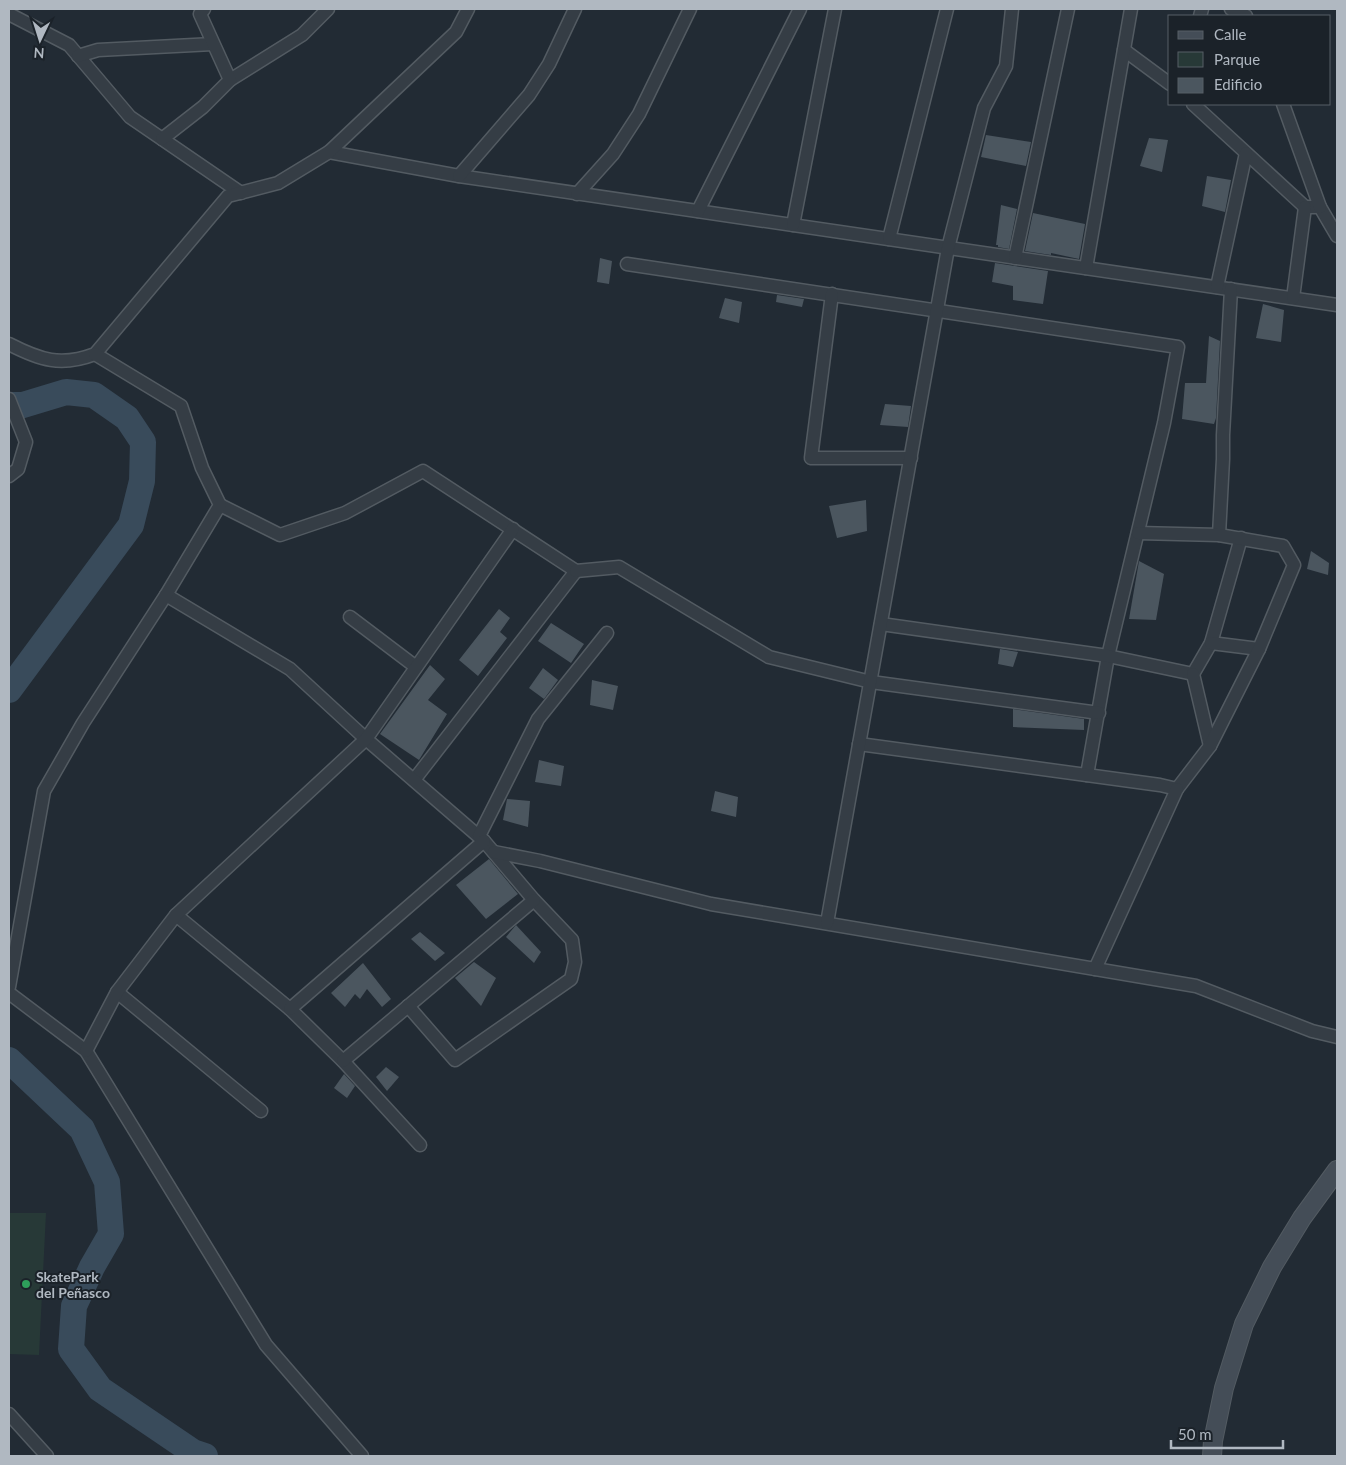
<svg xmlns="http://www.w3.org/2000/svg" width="1346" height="1465" font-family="Lato,sans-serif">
<rect width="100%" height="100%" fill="#222b34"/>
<path fill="#273937" d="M9,1213H46L39,1355L9,1354Z"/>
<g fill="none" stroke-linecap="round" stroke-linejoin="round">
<g stroke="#394b5b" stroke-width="26">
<path d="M9,405H23L66,392L94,395L127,418L143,442L142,481L131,525L9,690"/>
<path d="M9,1060L82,1129L107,1182L111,1234L92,1267L74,1306L71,1349L100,1389L193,1452L205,1456"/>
</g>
</g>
<g fill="#4b565f">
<path d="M986,135L1031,142L1026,166L981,157Z"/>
<path d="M1149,138L1168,140L1162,172L1140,166Z"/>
<path d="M1207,176L1231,180L1225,212L1202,206Z"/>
<path d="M1001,205L1017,209L1009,249L998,247V245H996Z"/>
<path d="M1033,213L1085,224L1079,259L1051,253V255L1025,251Z"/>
<path d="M600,258L612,261L609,284L597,282Z"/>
<path d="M995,263L1048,271L1043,304L1013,300V286L992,282Z"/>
<path d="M777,295L804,299L802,307L776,302Z"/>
<path d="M725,298L742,302L739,323L719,318Z"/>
<path d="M1263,304L1284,310L1281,342L1256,338Z"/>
<path d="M1209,336L1220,341L1216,418L1214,424L1182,419L1185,383H1206Z"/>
<path d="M885,404L911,406L908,427L880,425Z"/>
<path d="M866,500L867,531L837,538L829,506Z"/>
<path d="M1311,551L1329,563L1328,575L1307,569Z"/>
<path d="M1139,561L1164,574L1156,620L1129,619Z"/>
<path d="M499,609L510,618L500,632L507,638L478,676L459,660Z"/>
<path d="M551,623L584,644L571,663L538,641Z"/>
<path d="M1000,649L1018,652L1013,667L998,664Z"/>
<path d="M430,665L445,679L428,700L447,714L419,760L380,734Z"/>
<path d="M543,668L558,680L544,699L529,688Z"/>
<path d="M592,680L618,686L613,710L590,705Z"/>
<path d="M1013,709L1084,719V730L1013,727Z"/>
<path d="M539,760L564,766L561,786L535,782Z"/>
<path d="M715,791L738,797L736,817L711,811Z"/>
<path d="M507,799L530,801L528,827L503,820Z"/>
<path d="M489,859L518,894L486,919L456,885Z"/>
<path d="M516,925L541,952L534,963L506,937Z"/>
<path d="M420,932L445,953L435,961L411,939Z"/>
<path d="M474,962L496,978L481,1006L455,978Z"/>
<path d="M363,963L391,999L382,1007L367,989L360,999L355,994L345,1007L331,993Z"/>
<path d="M386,1067L399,1077L387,1091L376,1077Z"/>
<path d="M344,1074L355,1086L347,1098L334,1088Z"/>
</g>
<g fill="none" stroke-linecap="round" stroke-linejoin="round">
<defs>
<g id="minor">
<path d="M1231,9L1246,16"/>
<path d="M9,14L69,45L130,117L241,193"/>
<path d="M1200,16L1202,9"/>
<path d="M1124,50L1170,84"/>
<path d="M78,56L98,50L213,44"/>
<path d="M230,80L302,35L328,9"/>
<path d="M1193,104L1305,207H1320L1337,236"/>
<path d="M1283,104L1320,207"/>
<path d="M162,139L203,107L230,80L200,14L204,9"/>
<path d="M329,152L459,176L1337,305"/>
<path d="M459,176L529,95L549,64L575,9"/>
<path d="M577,194L613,154L639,114L690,9"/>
<path d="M698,211L800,9"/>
<path d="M793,225L835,9"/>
<path d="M889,239L947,9"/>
<path d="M1015,258L1068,9"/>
<path d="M627,264L1178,347L1164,423L1108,656L1087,775"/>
<path d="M1086,268L1131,9"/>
<path d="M1217,287L1246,153"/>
<path d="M832,294L811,458H911"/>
<path d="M1293,298L1305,207"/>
<path d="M9,344C40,360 61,367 95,354L228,196L278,183L329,152L456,32L468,9"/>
<path d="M9,399L26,442L18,469L9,476"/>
<path d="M220,505L280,535L345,513L423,471L576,571L414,780"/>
<path d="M1219,535L1223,459V435L1231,289"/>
<path d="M576,571L619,567L769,657L871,682L1099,713"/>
<path d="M166,595L290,669L366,739L484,841L534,900L572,940L575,962L571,979L455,1060L408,1006"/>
<path d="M350,617L416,667"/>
<path d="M881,624L1108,656L1193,674L1211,643L1241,538"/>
<path d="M1211,643L1259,649"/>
<path d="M1193,674L1210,746"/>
<path d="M859,744L1160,785L1177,789L1210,746L1259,649L1294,565L1283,546L1219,535L1138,533"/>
<path d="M479,836L538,719L607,633"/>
<path d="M494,852L540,861L711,904L1196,986L1312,1031L1337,1037"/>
<path d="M176,915L290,1009L343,1061L420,1145"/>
<path d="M827,923L948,248L984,108L1006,66L1012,9"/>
<path d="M1095,969L1177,789"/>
<path d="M9,987L44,791L83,723L166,595L220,505L202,468L181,406L95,354"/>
<path d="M117,992L261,1111"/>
<path d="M9,993L86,1051L266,1345L362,1456"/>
<path d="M290,1009L484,841"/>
<path d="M86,1051L117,992L176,915L366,739L513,529"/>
<path d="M343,1061L534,900"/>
<path d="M9,1414L47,1456"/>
</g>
<path id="secondary" d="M1212,1456L1213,1441L1224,1388L1244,1324L1272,1267L1302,1218L1337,1170"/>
</defs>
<use href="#minor" stroke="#535b62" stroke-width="15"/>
<use href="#secondary" stroke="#535b62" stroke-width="20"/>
<use href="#minor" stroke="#353d45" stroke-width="12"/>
<use href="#secondary" stroke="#444d57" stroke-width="18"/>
</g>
<circle fill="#2e9e5b" stroke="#1b2229" stroke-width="2" cx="26" cy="1284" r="5"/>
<g text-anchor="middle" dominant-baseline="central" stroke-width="4" stroke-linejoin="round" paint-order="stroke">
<g font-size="14" font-weight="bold" fill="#b0b8c1" stroke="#1b2229" text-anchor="start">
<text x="36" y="1276">SkatePark<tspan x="36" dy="16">del Peñasco</tspan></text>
</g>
</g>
<rect width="1346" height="1465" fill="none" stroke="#b0b8c1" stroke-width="20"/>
<rect x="1168" y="15" width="162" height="90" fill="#1b2229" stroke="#575e66"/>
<rect x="1178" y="31" width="25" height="8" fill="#444d57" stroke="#575e66"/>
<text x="1214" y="40" font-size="15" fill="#b0b8c1">Calle</text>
<rect x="1178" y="52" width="25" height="15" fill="#273937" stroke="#575e66"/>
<text x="1214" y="65" font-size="15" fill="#b0b8c1">Parque</text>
<rect x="1178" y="78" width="25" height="15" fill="#4b565f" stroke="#575e66"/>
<text x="1214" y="90" font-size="15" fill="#b0b8c1">Edificio</text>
<g transform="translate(40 40) rotate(184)" stroke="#1b2229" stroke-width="4" paint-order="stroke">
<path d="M0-4L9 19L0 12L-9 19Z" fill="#b0b8c1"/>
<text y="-8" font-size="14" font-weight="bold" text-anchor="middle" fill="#b0b8c1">N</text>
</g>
<path d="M1171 1440v8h112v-8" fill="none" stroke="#b0b8c1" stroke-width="2.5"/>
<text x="1178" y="1440" font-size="15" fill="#b0b8c1" stroke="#1b2229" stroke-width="4" paint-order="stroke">50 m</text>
</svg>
